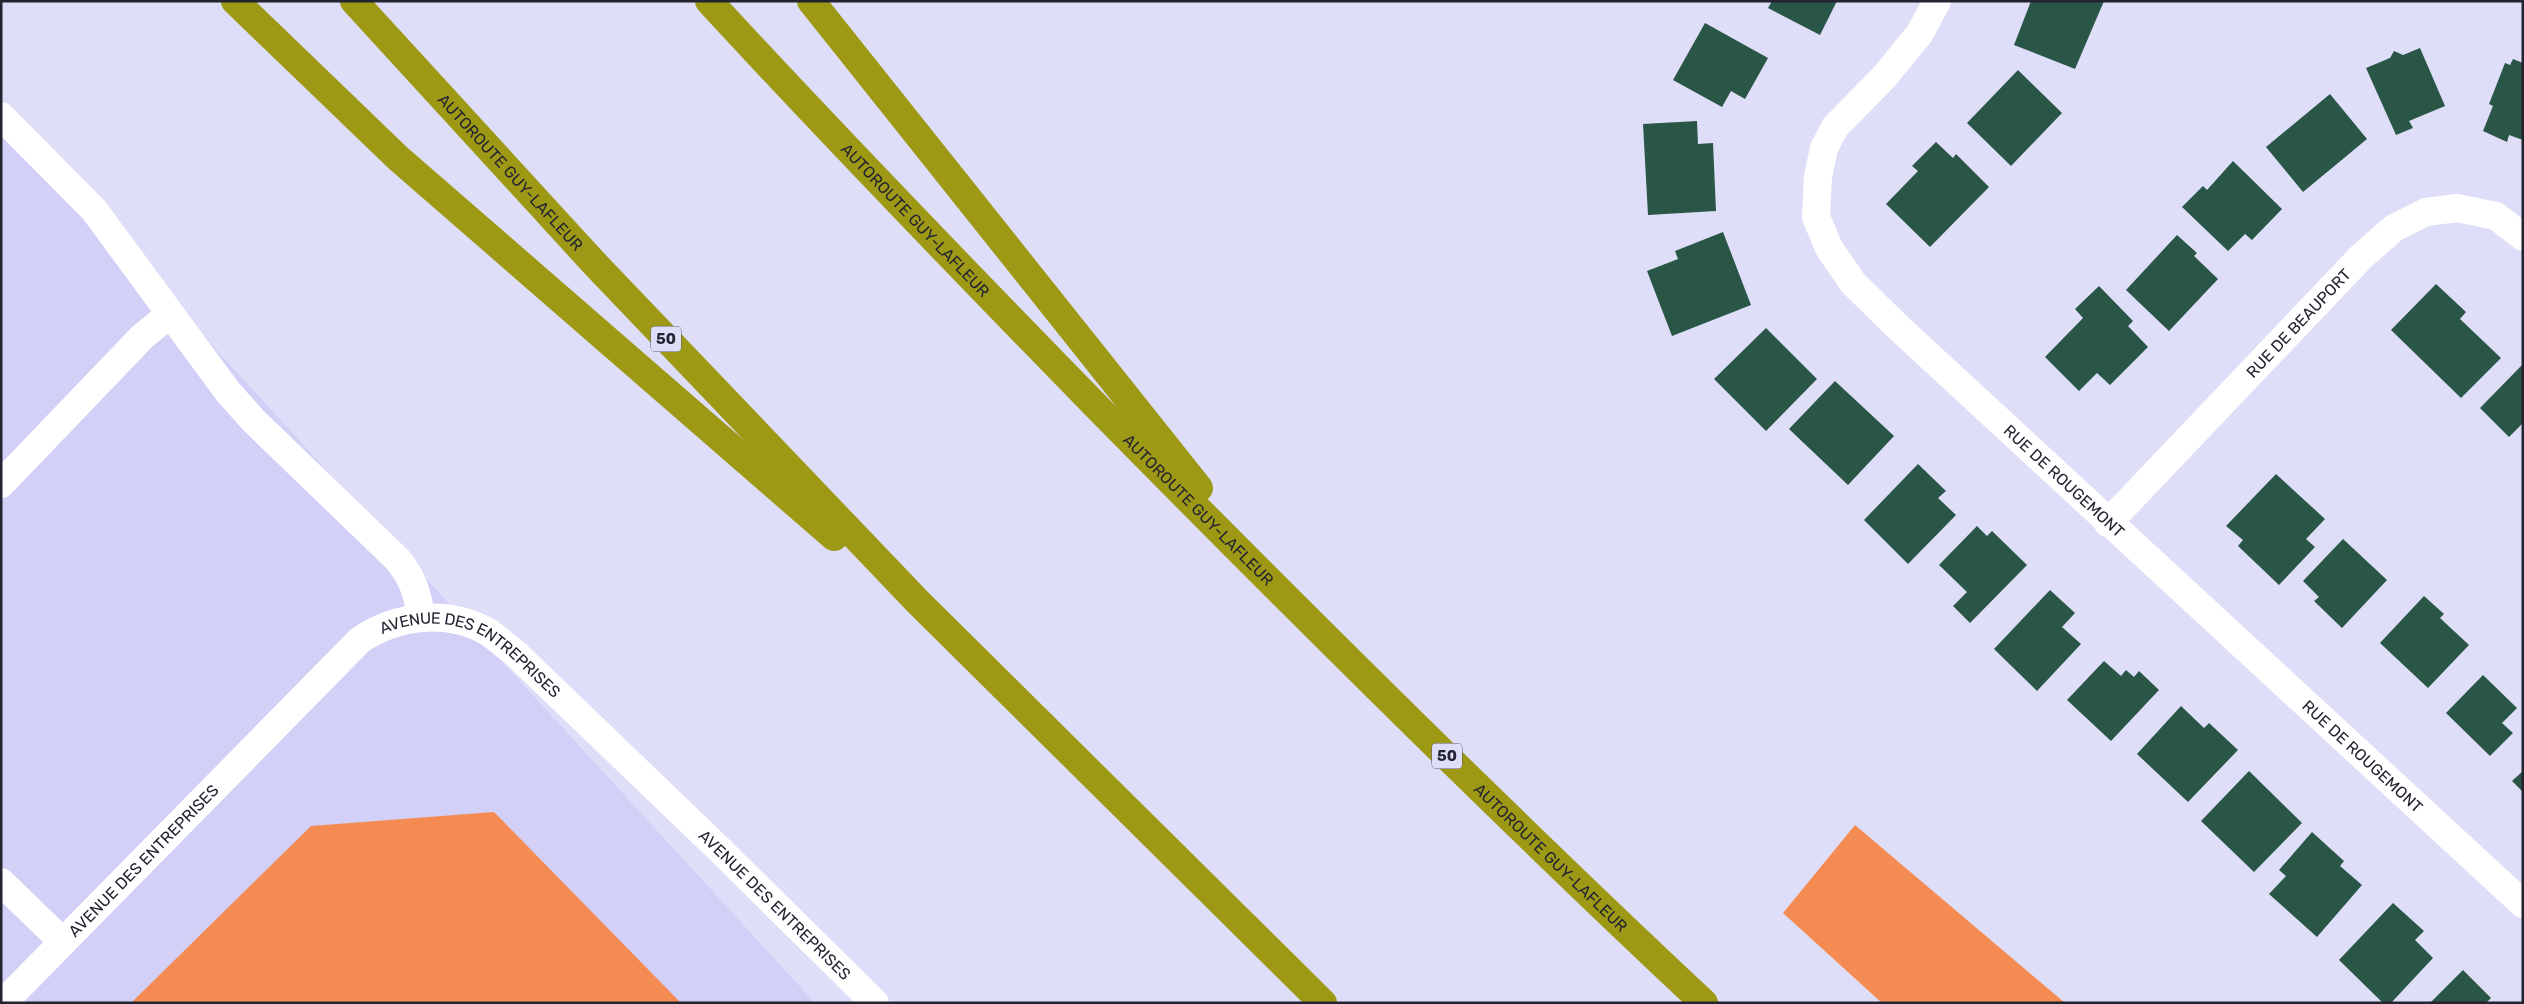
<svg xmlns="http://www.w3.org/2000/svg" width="2524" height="1004" font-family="Rubik,sans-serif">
<rect width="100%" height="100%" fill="#dfdef8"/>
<path fill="#d2d0f7" d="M1,115L815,1003H1Z"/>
<g fill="#f48b52">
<path d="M494,812L681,1003H131L311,826Z"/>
<path d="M1855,825L2065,1003H1882L1783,913Z"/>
</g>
<g fill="#295646">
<path d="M1772,1H1837L1820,35L1768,8Z"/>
<path d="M2031,1H2104L2075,69L2014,45Z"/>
<path d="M1705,23L1768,58L1745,99L1731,91L1722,107L1673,80Z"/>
<path d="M2420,48L2445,106L2409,121L2413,128L2396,135L2366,68L2390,58L2394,51L2403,55Z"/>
<path d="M2513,59L2523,63V140L2509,135L2507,142L2483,131L2493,106L2489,104L2505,63L2510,65Z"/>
<path d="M2018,70L2062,113L2011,166L1967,123Z"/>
<path d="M2330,94L2367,139L2303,192L2266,147Z"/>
<path d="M1697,121L1698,144L1713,143L1716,211L1648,215L1643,124Z"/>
<path d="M1936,142L1953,158L1956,154L1989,187L1930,247L1886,204L1918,171L1912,166Z"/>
<path d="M2233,161L2282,209L2252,240L2245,234L2228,251L2182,207L2203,186L2207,190Z"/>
<path d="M1723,232L1751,305L1672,336L1647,271L1678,259L1675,251Z"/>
<path d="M2177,235L2197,253L2194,256L2218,279L2169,331L2126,290Z"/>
<path d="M2436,284L2466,312L2460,319L2501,358L2461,398L2391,330Z"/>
<path d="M2099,286L2133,321L2128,326L2148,347L2110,385L2097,373L2079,391L2045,357L2083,318L2075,309Z"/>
<path d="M1766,328L1817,379L1766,431L1714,379Z"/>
<path d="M2523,364V423L2509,437L2480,408Z"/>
<path d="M1835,381L1894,436L1848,485L1789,429Z"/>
<path d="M1918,464L1946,491L1938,498L1956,515L1908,564L1864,520Z"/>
<path d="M2276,474L2325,519L2306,539L2315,547L2279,585L2238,546L2243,540L2226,526Z"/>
<path d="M1977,526L1987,536L1992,531L2027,565L1970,623L1953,606L1967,592L1939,565Z"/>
<path d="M2343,539L2387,580L2342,628L2314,601L2319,597L2303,581Z"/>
<path d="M2050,590L2075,613L2062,627L2081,644L2037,691L1994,649Z"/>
<path d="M2424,596L2444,614L2440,618L2469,645L2428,688L2380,643Z"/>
<path d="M2104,661L2121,676L2126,670L2134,677L2139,671L2159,690L2111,741L2067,700Z"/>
<path d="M2483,675L2517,708L2502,723L2513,733L2490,756L2446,713Z"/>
<path d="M2181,706L2204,728L2209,723L2238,750L2188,802L2137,754Z"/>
<path d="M2249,771L2302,823L2254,872L2201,821Z"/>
<path d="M2523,771V792L2512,781Z"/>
<path d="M2312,832L2344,861L2340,866L2362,885L2317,937L2269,894L2286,876L2279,870Z"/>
<path d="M2393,903L2424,931L2415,940L2433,958L2391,1003H2383L2339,960Z"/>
<path d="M2463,970L2491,998L2486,1003H2430Z"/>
</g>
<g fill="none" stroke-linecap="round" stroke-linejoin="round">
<g stroke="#fff" stroke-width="28">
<path id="s1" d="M1937,1L1920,33L1885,76L1835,127L1824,148L1818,177L1816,217L1829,248L1853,283L1900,329L2523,904"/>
<path d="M1,116L94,210L228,392L253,420L398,560C413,579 418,594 421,618"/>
<path d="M1,484L142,337L170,314"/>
<path id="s2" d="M2108,523L2361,257L2394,228L2426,212L2457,208L2496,216L2523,237"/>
<path d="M1,882L63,942"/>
<path id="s3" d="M3,1003L360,640C397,615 447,609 488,632C497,638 506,646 515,653L720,850L875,1003"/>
</g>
<g stroke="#9d9914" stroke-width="28">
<path d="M235,1L398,158L834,537"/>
<path id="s4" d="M354,1L594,263L918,602L1323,1003"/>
<path id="s5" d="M709,1C837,140 969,276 1101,411C1299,612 1499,811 1704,1003"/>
<path d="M811,1L1199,488"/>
</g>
</g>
<g text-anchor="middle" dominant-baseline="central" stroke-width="5" stroke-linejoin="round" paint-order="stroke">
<g fill="#dfdef8" stroke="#5c5b6d" stroke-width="1">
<rect x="651" y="326.5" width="30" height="25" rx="4"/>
<rect x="1432" y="743.5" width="30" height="25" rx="4"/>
</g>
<g font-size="15" font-weight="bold" fill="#242332">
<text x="666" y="339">50</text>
<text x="1447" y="756">50</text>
</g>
<g font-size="16" fill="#242332" stroke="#dfdef8">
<text stroke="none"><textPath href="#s4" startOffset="232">AUTOROUTE GUY-LAFLEUR</textPath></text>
<text stroke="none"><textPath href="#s5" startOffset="301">AUTOROUTE GUY-LAFLEUR</textPath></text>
<text stroke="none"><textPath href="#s2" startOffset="276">RUE DE BEAUPORT</textPath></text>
<text stroke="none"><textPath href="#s1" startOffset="622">RUE DE ROUGEMONT</textPath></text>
<text stroke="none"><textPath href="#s5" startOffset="706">AUTOROUTE GUY-LAFLEUR</textPath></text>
<text stroke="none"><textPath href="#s3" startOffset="635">AVENUE DES ENTREPRISES</textPath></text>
<text stroke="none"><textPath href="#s1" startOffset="1028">RUE DE ROUGEMONT</textPath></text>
<text stroke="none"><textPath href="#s5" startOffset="1201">AUTOROUTE GUY-LAFLEUR</textPath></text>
<text stroke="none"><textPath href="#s3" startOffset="200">AVENUE DES ENTREPRISES</textPath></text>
<text stroke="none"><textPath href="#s3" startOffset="1040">AVENUE DES ENTREPRISES</textPath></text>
</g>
</g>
<rect width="2524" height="1004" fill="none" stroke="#242332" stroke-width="5"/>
</svg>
